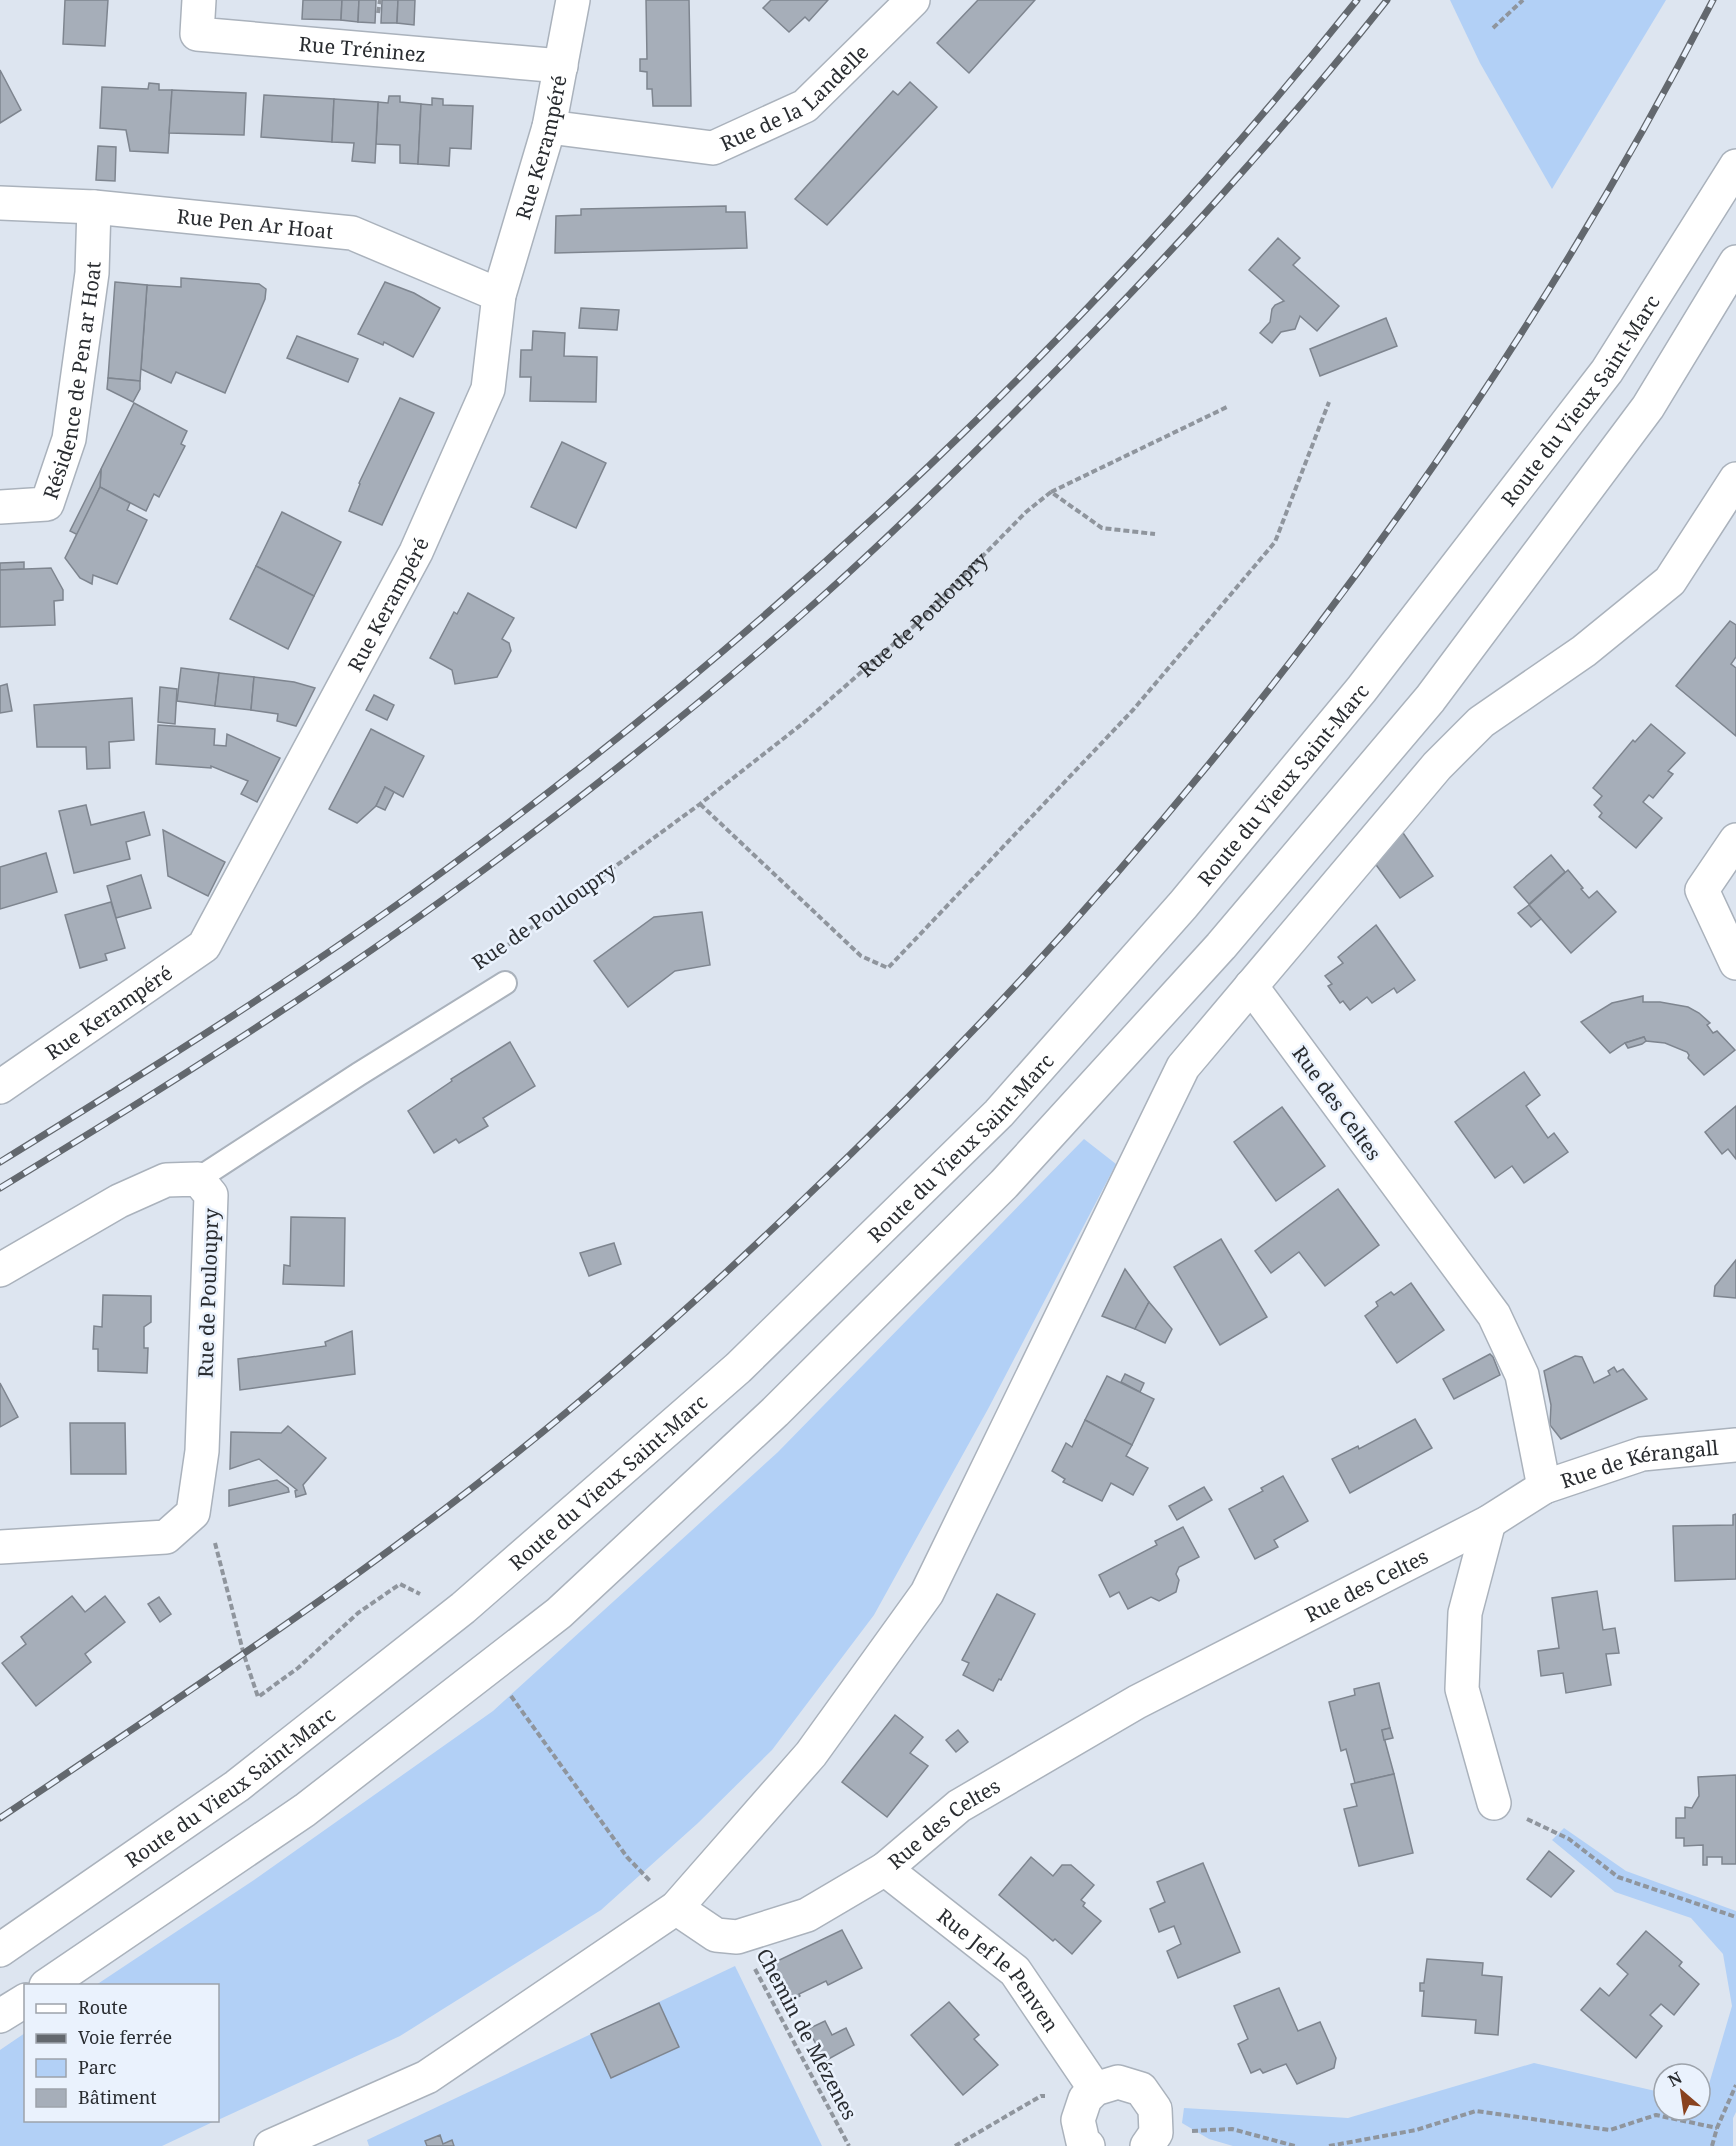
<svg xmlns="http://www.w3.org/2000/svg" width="1736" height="2146" font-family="'Noto Serif',serif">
<rect width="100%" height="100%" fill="#dde5f0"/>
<g fill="#b2d0f6">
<path d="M1450,0H1666L1552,189L1480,63Z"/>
<path d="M1084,1139L1116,1164L988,1409L874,1615L772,1750L698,1823L601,1910L400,2036L218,2120V1986L96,1985L254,1880L493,1711L778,1452Z"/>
<path d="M1564,1828L1626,1871L1736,1911V2112L1733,2118V2146H1233L1209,2139L1182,2123L1184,2108L1348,2118L1534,2063L1664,2093V2110H1700V2101H1704L1732,2006L1723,1954L1691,1918L1615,1892L1552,1840Z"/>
<path d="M735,1966L822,2146H369L367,2140Z"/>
<path d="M25,2033L26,2120H217L162,2146H0V2050Z"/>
</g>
<g fill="#a6aeb9" stroke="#7e858f" stroke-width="1.5">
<path d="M65,0H108L105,46L63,44Z"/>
<path d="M303,0H342L341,20L302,19Z"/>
<path d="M342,0H359L358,22L341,20Z"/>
<path d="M359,0H376L375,23L358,22Z"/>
<path d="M382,0H398L397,23H381Z"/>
<path d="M398,0H415L414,25L397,23Z"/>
<path d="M646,0H689L691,106H653L652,89H647V72L640,71V59H647Z"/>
<path d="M771,0H828L809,21L805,17L789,32L763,8Z"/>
<path d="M978,0H1035L969,73L937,43Z"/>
<path d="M0,70L21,110L0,123Z"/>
<path d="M910,82L937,107L827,225L795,199L893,91L898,95Z"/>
<path d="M149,83L159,84V90H172L168,153L130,151L126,130L100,128L102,87L148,89Z"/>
<path d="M172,90L246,93L244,135L169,133Z"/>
<path d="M264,95L334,99L332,142L261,137Z"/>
<path d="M389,96H400V102L421,104L418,164L400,163V145L376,144L378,102L388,103Z"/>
<path d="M432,98L443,99V105L473,106L471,149L450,148L449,166L418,164L421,104L432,105Z"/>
<path d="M334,99L378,102L375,163L352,161L354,143L332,142Z"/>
<path d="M98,146L116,147L115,181L96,180Z"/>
<path d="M726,206V212H745L747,248L555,253L556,216L581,215V209Z"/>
<path d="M1278,238L1300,258L1293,265L1339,306L1317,331L1300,316L1295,329L1281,332L1272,343L1260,333L1270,322L1272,309L1275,305L1284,301L1249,270Z"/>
<path d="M181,278L259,284L266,289L265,299L225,393L176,372L171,383L141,369L147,285L181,287Z"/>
<path d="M115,282L147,285L140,381L108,378Z"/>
<path d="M385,282L414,293L440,308L413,357L384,342L383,345L358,334Z"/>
<path d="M581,308L619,310L617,330L579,328Z"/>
<path d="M1386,318L1397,346L1320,376L1310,349Z"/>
<path d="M533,331L565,333L564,356L597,357L596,402L530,401L531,377H520L521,350H532Z"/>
<path d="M297,336L358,359L348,382L287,358Z"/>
<path d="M108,378L140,381V389L133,402L107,389Z"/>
<path d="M400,398L434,413L382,525L349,511L360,484L359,483Z"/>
<path d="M134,403L187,431L181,444L185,446L159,497L154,494L146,511L100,487L101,469Z"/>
<path d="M562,442L606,463L576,528L531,507Z"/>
<path d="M101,469L100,487L78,535L70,531Z"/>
<path d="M100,487L130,503L127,510L147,520L117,584L93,575L92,584L80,578L65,558Z"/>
<path d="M282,512L341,542L314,596L256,566Z"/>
<path d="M24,562V569L0,570V563Z"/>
<path d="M256,566L314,596L288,649L230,619Z"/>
<path d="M51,568L63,590V600L54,601L55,625L0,627V570Z"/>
<path d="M468,593L514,618L502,639L509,643L511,651L497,677L455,684L452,670L430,658L454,612L457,614Z"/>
<path d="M1730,621L1736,625V657L1731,664L1736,668V736L1676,686Z"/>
<path d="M181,668L219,673L215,706L177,701Z"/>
<path d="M219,673L254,677L251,710L215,706Z"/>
<path d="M254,677L294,682L315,688L296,726L277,721L278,714L251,710Z"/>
<path d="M7,684L12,711L0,713V686Z"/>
<path d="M160,687L177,689L175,724L158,722Z"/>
<path d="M374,695L394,705L387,720L366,710Z"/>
<path d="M132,698L134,740L109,742L110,768L87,769L86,747H37L34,705Z"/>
<path d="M1651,724L1685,753L1668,771L1673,774L1653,798L1649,795L1643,802L1662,818L1636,848L1599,817L1602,813L1594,805L1602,796L1593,788L1633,740L1635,742Z"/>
<path d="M158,725L215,729L214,745L226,746L227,734L280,758L257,802L241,794L248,781L211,766V768L156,764Z"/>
<path d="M371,729L424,756L403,797L385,787L376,806L357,823L329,809Z"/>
<path d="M385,787L394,792L385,810L376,806Z"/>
<path d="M86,805L91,825L144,812L150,835L126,842L130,859L74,873L59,811Z"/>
<path d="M163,830L225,862L208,896L168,876Z"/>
<path d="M1401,830L1433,876L1400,898L1374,862Z"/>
<path d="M46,853L57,892L0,909V867Z"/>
<path d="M1551,855L1565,872L1529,904L1514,887Z"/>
<path d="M1568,870L1583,888L1581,889L1589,898L1597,891L1616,912L1571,953L1529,905Z"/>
<path d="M141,875L151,908L116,918L107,886Z"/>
<path d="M111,902L125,948L105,954L107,960L80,968L65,915Z"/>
<path d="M1529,905L1541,919L1531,927L1518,913Z"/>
<path d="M702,912L710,965L675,971L628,1007L594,961L654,917Z"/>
<path d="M1376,925L1415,980L1397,993L1394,988L1372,1003L1367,997L1350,1010L1343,1001L1340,1003L1328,986L1332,984L1325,976L1343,963L1338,957Z"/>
<path d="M1643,996V1002H1660L1688,1007L1699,1013L1710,1023L1707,1025L1713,1033L1717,1031L1735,1050L1704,1075L1688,1058L1689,1055L1687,1052L1665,1043L1646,1041L1644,1037L1625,1043L1610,1053L1581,1022L1612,1003Z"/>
<path d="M1644,1037L1646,1041L1642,1044L1628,1048L1625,1043Z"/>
<path d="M510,1042L535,1086L483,1118L488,1126L459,1143L456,1139L434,1153L408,1111L452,1081L451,1079Z"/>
<path d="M1524,1072L1540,1095L1526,1106L1548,1138L1554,1133L1568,1152L1524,1183L1512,1166L1495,1178L1455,1122Z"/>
<path d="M1736,1106V1159L1728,1149L1722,1154L1705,1132Z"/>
<path d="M1282,1107L1325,1166L1276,1201L1234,1142Z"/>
<path d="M1338,1189L1379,1245L1325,1286L1299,1252L1271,1273L1255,1251Z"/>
<path d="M291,1217L345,1218L344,1286L283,1284L284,1265L290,1266Z"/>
<path d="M1221,1239L1267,1317L1220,1345L1174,1267Z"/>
<path d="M614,1243L621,1264L589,1276L580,1253Z"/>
<path d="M1736,1260V1298L1714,1296L1715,1286Z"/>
<path d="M1125,1269L1149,1302L1135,1329L1102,1316Z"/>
<path d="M1411,1283L1444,1330L1397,1363L1365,1316L1378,1306L1376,1302L1391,1292L1394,1295Z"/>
<path d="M103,1295L151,1296V1322L144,1327V1348H148L147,1373L98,1371V1349H93L94,1326L102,1327Z"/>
<path d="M1149,1302L1172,1329L1165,1343L1135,1329Z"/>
<path d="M352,1331L355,1374L240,1390L238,1359L326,1346L325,1342Z"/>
<path d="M1490,1354L1493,1357L1500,1375L1454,1399L1443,1379Z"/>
<path d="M1575,1356L1582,1357L1594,1383L1610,1375L1608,1371L1614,1367L1617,1372L1623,1369L1647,1399L1561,1439L1550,1425L1551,1405L1544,1371Z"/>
<path d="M1125,1374L1144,1383L1140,1392L1121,1382Z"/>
<path d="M1107,1376L1154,1399L1132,1445L1085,1420Z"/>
<path d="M0,1383L18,1417L0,1427Z"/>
<path d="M1415,1419L1432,1448L1350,1493L1332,1459L1358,1446L1359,1449Z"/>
<path d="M1085,1420L1132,1445L1126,1456L1148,1468L1133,1495L1111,1483L1102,1501L1063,1482L1065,1479L1052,1471L1066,1443L1072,1447Z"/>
<path d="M70,1423H125L126,1474H71Z"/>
<path d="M288,1426L326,1458L303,1485L306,1494L296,1497L295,1491L297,1490L259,1459L230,1469L231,1432L281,1433Z"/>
<path d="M1283,1476L1308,1521L1274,1540L1278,1547L1255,1559L1229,1509L1263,1491L1261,1488Z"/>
<path d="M277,1480L288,1488L289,1492L229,1506V1490Z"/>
<path d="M1204,1487L1212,1500L1177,1520L1169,1506Z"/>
<path d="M1736,1514V1579L1675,1581L1673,1526L1733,1525V1515Z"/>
<path d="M1183,1527L1199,1557L1179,1567L1176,1574L1179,1580L1176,1592L1159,1601L1151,1597L1128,1609L1119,1592L1110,1597L1099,1575L1157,1545L1155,1541Z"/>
<path d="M1597,1591L1603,1630L1615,1628L1619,1653L1606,1654L1611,1685L1566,1693L1563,1673L1541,1676L1538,1651L1559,1648L1552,1598Z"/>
<path d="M997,1594L1035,1614L1001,1680L999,1679L993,1691L963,1675L969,1663L962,1660Z"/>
<path d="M72,1596L85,1612L105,1596L125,1622L85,1654L91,1662L36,1706L2,1663L26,1644L21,1637Z"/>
<path d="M159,1597L171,1614L160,1622L148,1604Z"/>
<path d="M1379,1683L1390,1728L1382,1730L1394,1774L1355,1783L1346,1749L1341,1751L1329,1702L1355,1695L1354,1689Z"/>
<path d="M895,1715L923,1737L910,1753L928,1766L887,1817L842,1782Z"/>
<path d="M1390,1728L1393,1738L1384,1740L1382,1730Z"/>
<path d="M958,1730L968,1742L956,1752L946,1740Z"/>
<path d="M1394,1774L1413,1853L1359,1866L1344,1809L1357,1806L1351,1784Z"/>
<path d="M1736,1775V1864H1722V1857H1707V1865H1703V1845L1684,1846V1838H1676V1818H1685V1807L1692,1808L1699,1796L1698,1777Z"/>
<path d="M1549,1851L1574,1871L1551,1897L1527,1879Z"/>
<path d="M1031,1857L1053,1876L1062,1865H1071L1094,1885L1081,1900L1085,1903L1083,1906L1101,1921L1072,1954L1055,1939L1053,1941L999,1895Z"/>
<path d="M1203,1863L1240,1952L1178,1978L1167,1951L1181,1944L1174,1926L1159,1932L1150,1909L1165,1902L1157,1882Z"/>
<path d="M842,1930L862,1968L828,1985L826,1981L799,1994L800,1996L793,2000L773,1963Z"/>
<path d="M1646,1931L1682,1962L1679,1966L1699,1984L1674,2015L1661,2004L1650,2015L1662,2026L1636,2058L1581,2010L1600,1988L1609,1996L1628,1974L1617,1964Z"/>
<path d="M1427,1959L1483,1963L1482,1975L1502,1977L1498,2035L1475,2033L1476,2020L1422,2016L1424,1991H1420V1983H1424Z"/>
<path d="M1279,1988L1298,2031L1320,2022L1336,2058L1334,2068L1297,2084L1286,2064L1263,2073L1260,2069L1251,2073L1238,2044L1248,2039L1234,2006Z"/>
<path d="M949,2002L979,2035L974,2039L998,2065L963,2095L911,2035Z"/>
<path d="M659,2003L679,2047L611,2078L591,2034Z"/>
<path d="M825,2021L832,2035L846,2028L854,2045L825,2061L808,2029Z"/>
<path d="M440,2135L443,2144L452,2140L454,2146H427L425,2141Z"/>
</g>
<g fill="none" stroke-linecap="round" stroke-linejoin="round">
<defs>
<path id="lane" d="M198,1179L359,1074L505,983"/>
<g id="street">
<path id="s2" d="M199,0L197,34L561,66"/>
<path id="s3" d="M549,127L713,148L805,106L913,0"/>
<path id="s4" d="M0,203L94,207L352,233L499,295"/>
<path id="s5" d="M0,507L47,504L69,439L92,273L94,207"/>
<path d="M1736,840L1702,890L1736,963"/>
<path id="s6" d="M0,1087L204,946L416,552L488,389L499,295L549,127L573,0"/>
<path d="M0,1270L119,1201L166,1180L198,1179L211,1195L202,1451L193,1513L166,1537L0,1547"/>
<path id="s7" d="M1544,1487L1642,1454L1736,1445"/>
<path d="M1489,1522L1465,1613L1462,1689L1494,1803"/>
<path id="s8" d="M885,1869L1015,1971L1095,2089"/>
<path id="s9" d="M676,1908L716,1935L737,1937L807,1915L885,1869L959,1806L1137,1702L1489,1522L1544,1487L1522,1375L1494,1315L1251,986"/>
<path d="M271,2146L427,2077L676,1908L811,1754L927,1593L1183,1067L1437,766L1481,722L1584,651L1670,581L1736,479"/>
<path d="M1088,2146L1083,2142L1078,2120L1085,2099L1095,2089L1118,2082L1141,2089L1155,2109L1156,2133L1147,2146"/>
</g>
<g id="highway">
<path id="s10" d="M0,1950L237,1786L463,1608L738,1368L999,1113L1183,905L1361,690L1607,371L1736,166"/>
<path d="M46,1986L305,1810L559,1613L775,1412L1004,1184L1221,946L1430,699L1648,407L1736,262"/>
<path d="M0,2016L26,2000"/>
</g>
</defs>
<use href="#lane" stroke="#aab2bc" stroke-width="26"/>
<use href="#street" stroke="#aab2bc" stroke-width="36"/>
<use href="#highway" stroke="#aab2bc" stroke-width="36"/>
<g stroke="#8f959d" stroke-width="4" stroke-dasharray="6 3" stroke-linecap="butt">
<path d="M378,13L380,0"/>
<path d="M1493,28L1523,0"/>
<path d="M1051,492L1229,406"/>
<path d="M700,804L861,956L888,968L1133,710L1275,542L1329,402"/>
<path id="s1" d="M501,950L700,804L802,724L914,626L1026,512L1051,492L1102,528L1155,534"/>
<path d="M215,1543L244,1655L258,1697L298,1668L358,1613L400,1584L420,1594"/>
<path d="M511,1696L627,1857L651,1882"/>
<path d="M1527,1819L1569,1839L1618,1877L1736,1917"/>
<path d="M755,1969L849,2146"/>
<path d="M1192,2131L1232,2129L1295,2146"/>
<path d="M955,2146L1041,2096H1045"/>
<path d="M1329,2146L1416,2130L1476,2111L1610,2130L1656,2115L1717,2128"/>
<path d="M1712,2146L1717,2128L1736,2085"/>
</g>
<use href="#lane" stroke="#fff" stroke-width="22"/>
<use href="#street" stroke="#fff" stroke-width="33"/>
<use href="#highway" stroke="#fff" stroke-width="33"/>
<defs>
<g id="rail">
<path d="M0,1162C151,1069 302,975 445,870C784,622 1094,329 1357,0"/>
<path d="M0,1188C158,1092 314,994 463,885C584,796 704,702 816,602C885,541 951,476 1016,411C1147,280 1272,145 1387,0"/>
<path d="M0,1818C176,1700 353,1584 519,1451C618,1372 712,1287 804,1199C1169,853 1482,448 1713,0"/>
</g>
</defs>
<use href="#rail" stroke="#63686e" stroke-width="7"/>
<use href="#rail" stroke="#eaf2fd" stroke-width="4.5" stroke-dasharray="14" stroke-linecap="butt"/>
</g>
<g text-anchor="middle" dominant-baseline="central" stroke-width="5" stroke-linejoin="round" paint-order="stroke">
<g font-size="20" fill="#292c30" stroke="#eaf2fd">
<text stroke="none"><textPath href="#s2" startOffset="200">Rue Tréninez</textPath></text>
<text stroke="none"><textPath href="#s3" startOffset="262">Rue de la Landelle</textPath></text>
<text stroke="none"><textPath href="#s6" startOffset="1122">Rue Kerampéré</textPath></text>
<text stroke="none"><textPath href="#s4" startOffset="256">Rue Pen Ar Hoat</textPath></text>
<text stroke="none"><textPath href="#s5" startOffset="174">Résidence de Pen ar Hoat</textPath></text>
<text stroke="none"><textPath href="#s10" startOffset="2226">Route du Vieux Saint-Marc</textPath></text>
<text stroke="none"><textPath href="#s6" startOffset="636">Rue Kerampéré</textPath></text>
<text stroke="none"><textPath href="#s1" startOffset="540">Rue de Pouloupry</textPath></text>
<text stroke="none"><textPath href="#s10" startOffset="1740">Route du Vieux Saint-Marc</textPath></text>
<text transform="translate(544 916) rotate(-35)">Rue de Pouloupry</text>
<text stroke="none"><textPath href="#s6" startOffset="132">Rue Kerampéré</textPath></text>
<text transform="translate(1337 1103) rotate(54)">Rue des Celtes</text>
<text stroke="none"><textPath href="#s10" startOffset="1254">Route du Vieux Saint-Marc</textPath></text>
<text transform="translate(208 1293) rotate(-88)">Rue de Pouloupry</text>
<text stroke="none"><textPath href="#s7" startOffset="99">Rue de Kérangall</textPath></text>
<text stroke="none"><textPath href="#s10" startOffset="768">Route du Vieux Saint-Marc</textPath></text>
<text stroke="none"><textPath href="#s9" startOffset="794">Rue des Celtes</textPath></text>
<text stroke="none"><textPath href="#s10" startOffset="282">Route du Vieux Saint-Marc</textPath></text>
<text stroke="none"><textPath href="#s9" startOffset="308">Rue des Celtes</textPath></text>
<text stroke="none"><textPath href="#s8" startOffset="153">Rue Jef le Penven</textPath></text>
<text transform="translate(807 2034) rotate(62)">Chemin de Mézenes</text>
</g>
</g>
<rect x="24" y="1984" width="195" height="138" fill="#eaf2fd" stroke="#9da3ab" stroke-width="1.5"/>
<rect x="36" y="2004" width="30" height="9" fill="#ffffff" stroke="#9da3ab" stroke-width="1.5"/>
<text x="78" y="2014" font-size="18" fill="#292c30">Route</text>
<rect x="36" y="2034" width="30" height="9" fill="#63686e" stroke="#9da3ab" stroke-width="1.5"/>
<text x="78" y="2044" font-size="18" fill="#292c30">Voie ferrée</text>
<rect x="36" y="2059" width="30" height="18" fill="#b2d0f6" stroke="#9da3ab" stroke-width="1.5"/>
<text x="78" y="2074" font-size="18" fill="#292c30">Parc</text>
<rect x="36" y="2089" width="30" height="18" fill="#a6aeb9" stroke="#9da3ab" stroke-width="1.5"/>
<text x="78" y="2104" font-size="18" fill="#292c30">Bâtiment</text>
<g transform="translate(1682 2092) rotate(331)"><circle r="28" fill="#eaf2fd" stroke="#9da3ab" stroke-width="1.5"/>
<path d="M0-4.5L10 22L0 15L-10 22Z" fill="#89421f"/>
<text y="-9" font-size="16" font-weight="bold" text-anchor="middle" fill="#292c30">N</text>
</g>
</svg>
